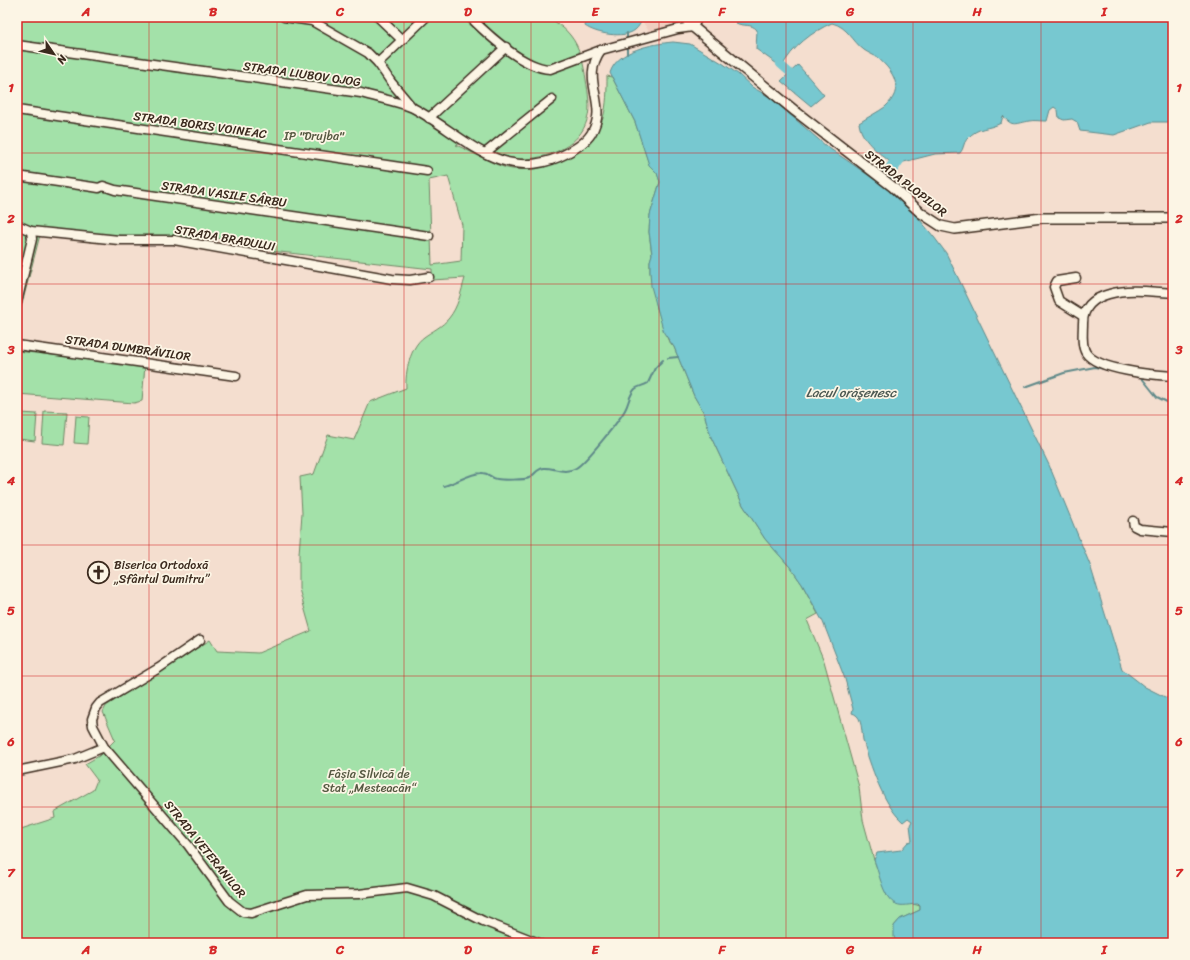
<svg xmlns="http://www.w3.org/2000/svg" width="1190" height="960" font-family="Sriracha,sans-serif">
<rect width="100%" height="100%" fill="#f4decf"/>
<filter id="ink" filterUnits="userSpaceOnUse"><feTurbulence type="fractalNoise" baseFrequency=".025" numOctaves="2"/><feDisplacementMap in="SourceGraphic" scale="8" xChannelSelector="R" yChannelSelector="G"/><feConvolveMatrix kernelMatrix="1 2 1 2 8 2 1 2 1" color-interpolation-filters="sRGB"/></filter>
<g filter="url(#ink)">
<path fill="#efcec0" d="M639,17H676L677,19L669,27L649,31Z"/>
<g fill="#a3e1a9" stroke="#6f8664" fill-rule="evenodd">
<path d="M17,17H549C556,23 565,28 570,35C580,47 584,65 586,80C588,92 591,108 587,120C580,145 551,157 527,159C508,161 480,148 461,143L456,145C471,151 496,167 512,169C526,171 547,168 560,161C573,156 600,131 603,118C607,105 607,90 607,76L612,77L635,122L649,164L657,173L660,182L650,215L649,232L652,255L650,261V272L657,308L668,340L674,347L694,396L704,413L711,437L743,505L765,539L790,567L802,584L818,614L807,620L824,661L859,787L863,820L874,860L887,896L920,906V910L900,919L894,926L897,943H17V815L21,829L55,818L54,812L93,790L97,780L85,764L99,756L115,740L103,712L106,706L210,640L217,651L258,653L311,631L299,589V554L302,513L300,477L314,474L328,435L354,440L370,402L406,388C405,372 410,347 424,337C432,331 442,327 449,318C458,307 461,292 465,278L432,280V269L271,251V247L216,238L40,235L17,323ZM448,176L462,225L461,261L432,265L429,180Z"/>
<path d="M17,351L145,365L142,401L134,403L17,394Z"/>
<path d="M44,411L67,412L64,445L42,443Z"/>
<path d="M21,413L37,414L35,441L19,439Z"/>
<path d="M76,416L89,417L87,444L74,443Z"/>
</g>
<g fill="#77c8d0" stroke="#5f8989">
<path d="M587,17H643C641,22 639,27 635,30C624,39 596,34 585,26Z"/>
<path d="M763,17H1173V122H1151L1114,135L1080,131L1077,122L1072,119L1064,120L1059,118L1058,110L1054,107L1050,110L1047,121H1045C1040,121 1034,120 1029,121C1015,123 1013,128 1003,116L1001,123C988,130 978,126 967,139C963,143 964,149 960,153L935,154L896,164L892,160L889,161C877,151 861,140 859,123C868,117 878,112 885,107C905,89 894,72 878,58C874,55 868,53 864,50C852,41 848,27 832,23C813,31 791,48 782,67C774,62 764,55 756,49L757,30C751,23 744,27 736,23V20C746,16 751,24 763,17Z"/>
<path d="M673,42L690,44L722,63L738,74L752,87L771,98L826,146L887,188L915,214L934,237L946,253L1049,465L1090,565L1122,669L1145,687L1173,701V943H897L894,937V926L900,919L920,910V906L918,904C911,904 902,907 896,904C883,899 879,872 874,860L877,853L901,850L908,842L912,841L910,825L912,821L908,818L903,822C884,806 870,765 863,740C862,734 862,727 860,721C859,717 856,714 852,713L853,709L845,679L823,622L802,584L790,567L765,539L743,505L711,437L704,413L694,396L674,347L664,333L651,286L650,272V261L652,254L649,232L650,215L660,182L657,173L649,165L635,122L610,73C617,50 652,44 673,42Z"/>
<path d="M798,65L824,95L811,106L781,81Z"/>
</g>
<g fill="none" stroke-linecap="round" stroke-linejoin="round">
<g stroke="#5f8989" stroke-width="2">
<path d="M627,33V37"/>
<path d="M627,49V54"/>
<path d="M668,358L678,357"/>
<path d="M1025,387L1064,373L1095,367L1141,377L1157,397L1173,405"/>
<path d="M444,486C455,483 471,473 481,473C489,472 491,479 497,479C502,480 525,480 529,478C536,474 536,469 544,468C553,467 564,475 576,468C586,462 619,421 625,410C629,403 629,395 635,389C638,386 644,386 648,383L655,368L663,360"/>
</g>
<path stroke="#77c8d0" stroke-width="8" d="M780,64L789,72"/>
<path stroke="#77c8d0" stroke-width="13" d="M880,192L881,184L905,149"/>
<defs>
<g id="minor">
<path d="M284,17L312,21L368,53L378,63L391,82L412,107"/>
<path d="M378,17L402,40"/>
<path d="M470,17C488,35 524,68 550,69L601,50L678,29L693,27L698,17"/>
<path d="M17,45L361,93C377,98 398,101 413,108C461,133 500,183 559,157C570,152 584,145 591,134C610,104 579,81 601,50"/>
<path d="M378,63L426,17"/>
<path d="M17,110L427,171"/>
<path d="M429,118L506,47"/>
<path d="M485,153L552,99"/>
<path d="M17,176L93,187L99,188L103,186L115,190L429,236"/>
<path d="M17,225L31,231L119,240H174L392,279L410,280L429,277"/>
<path d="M1076,278L1057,281L1054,287L1059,301L1083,316"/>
<path d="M1173,293C1153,292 1129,288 1109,294C1094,298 1083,306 1083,323C1083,331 1081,346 1086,353C1097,370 1154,375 1173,376"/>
<path d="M17,302L32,239L31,231"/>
<path d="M17,345L236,376"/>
<path d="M1133,521L1134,526L1140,529L1173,532"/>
<path d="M200,640L159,668L100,703L96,708L92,719L93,726L104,747L188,845L229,901L243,912L251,913L307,895L359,894L407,888L434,896L483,921L539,943"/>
<path d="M17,771L75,759L104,747"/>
</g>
<path id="tertiary" d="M684,17L693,27L795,111L893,187L921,213L941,226L955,229L1042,218H1173"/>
</defs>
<use href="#minor" stroke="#3b2a1e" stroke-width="11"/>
<use href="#tertiary" stroke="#3b2a1e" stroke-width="12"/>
<use href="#minor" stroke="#fcf5e5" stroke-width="8"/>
<use href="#tertiary" stroke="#fcf5e5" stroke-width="9"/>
</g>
</g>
<path fill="none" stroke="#d62828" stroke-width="1" stroke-opacity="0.55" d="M149,17V943M277,17V943M404,17V943M531,17V943M659,17V943M786,17V943M913,17V943M1041,17V943M17,153H1173M17,284H1173M17,415H1173M17,545H1173M17,676H1173M17,807H1173"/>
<defs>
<symbol id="church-ring" viewBox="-11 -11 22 22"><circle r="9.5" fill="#fcf5e5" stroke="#3b2a1e" stroke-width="1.5"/><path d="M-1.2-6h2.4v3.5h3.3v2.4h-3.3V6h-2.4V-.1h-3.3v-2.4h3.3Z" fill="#3b2a1e"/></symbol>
</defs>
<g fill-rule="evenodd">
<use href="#church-ring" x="86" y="560" width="25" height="25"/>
</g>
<g text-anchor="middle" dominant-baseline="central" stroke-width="3.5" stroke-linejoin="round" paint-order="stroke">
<g font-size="12" fill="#3b2a1e" stroke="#fcf5e5">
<text transform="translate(302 74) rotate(8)">STRADA LIUBOV OJOG</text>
<text transform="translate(200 125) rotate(8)">STRADA BORIS VOINEAC</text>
<text transform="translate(906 183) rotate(38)">STRADA PLOPILOR</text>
<text transform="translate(224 194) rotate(8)">STRADA VASILE SÂRBU</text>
<text transform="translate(225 238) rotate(10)">STRADA BRADULUI</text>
<text transform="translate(128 348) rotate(8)">STRADA DUMBRĂVILOR</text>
<text transform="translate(205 849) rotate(51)">STRADA VETERANILOR</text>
</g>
<g font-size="12" fill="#555841" stroke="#fcf5e5">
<text x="314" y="136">IP "Drujba"</text>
<text x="369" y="774">Fâșia Silvică de<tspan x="369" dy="14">Stat „Mesteacăn“</tspan></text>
</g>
<g font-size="12" fill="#3b2a1e" stroke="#fcf5e5" text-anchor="start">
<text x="114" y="565">Biserica Ortodoxă<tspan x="114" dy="14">„Sfântul Dumitru”</tspan></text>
</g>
<g font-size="13" font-style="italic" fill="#4d5953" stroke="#fcf5e5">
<text x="851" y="392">Lacul orăşenesc</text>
</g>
</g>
<rect width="1190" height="960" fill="none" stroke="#fcf5e5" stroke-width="44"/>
<g transform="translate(54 54) rotate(124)" stroke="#fcf5e5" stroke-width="3" paint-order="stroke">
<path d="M0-3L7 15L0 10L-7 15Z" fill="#3b2a1e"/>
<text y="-6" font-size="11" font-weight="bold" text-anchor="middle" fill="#3b2a1e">N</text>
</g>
<rect x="22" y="22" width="1146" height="916" fill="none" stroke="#d62828" stroke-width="1.5"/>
<g font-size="13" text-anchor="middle" font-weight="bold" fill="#d62828">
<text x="86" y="16">A</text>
<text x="213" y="16">B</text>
<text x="340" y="16">C</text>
<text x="468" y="16">D</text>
<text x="595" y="16">E</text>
<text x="722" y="16">F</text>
<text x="850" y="16">G</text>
<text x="977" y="16">H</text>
<text x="1104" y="16">I</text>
<text x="11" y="92">1</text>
<text x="1179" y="92">1</text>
<text x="11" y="223">2</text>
<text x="1179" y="223">2</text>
<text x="11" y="354">3</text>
<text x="1179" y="354">3</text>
<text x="11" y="485">4</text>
<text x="1179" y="485">4</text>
<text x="11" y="615">5</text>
<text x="1179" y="615">5</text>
<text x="11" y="746">6</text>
<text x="1179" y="746">6</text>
<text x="11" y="877">7</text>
<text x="1179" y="877">7</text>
<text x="86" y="954">A</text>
<text x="213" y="954">B</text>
<text x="340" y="954">C</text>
<text x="468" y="954">D</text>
<text x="595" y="954">E</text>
<text x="722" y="954">F</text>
<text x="850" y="954">G</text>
<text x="977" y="954">H</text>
<text x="1104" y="954">I</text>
</g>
</svg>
